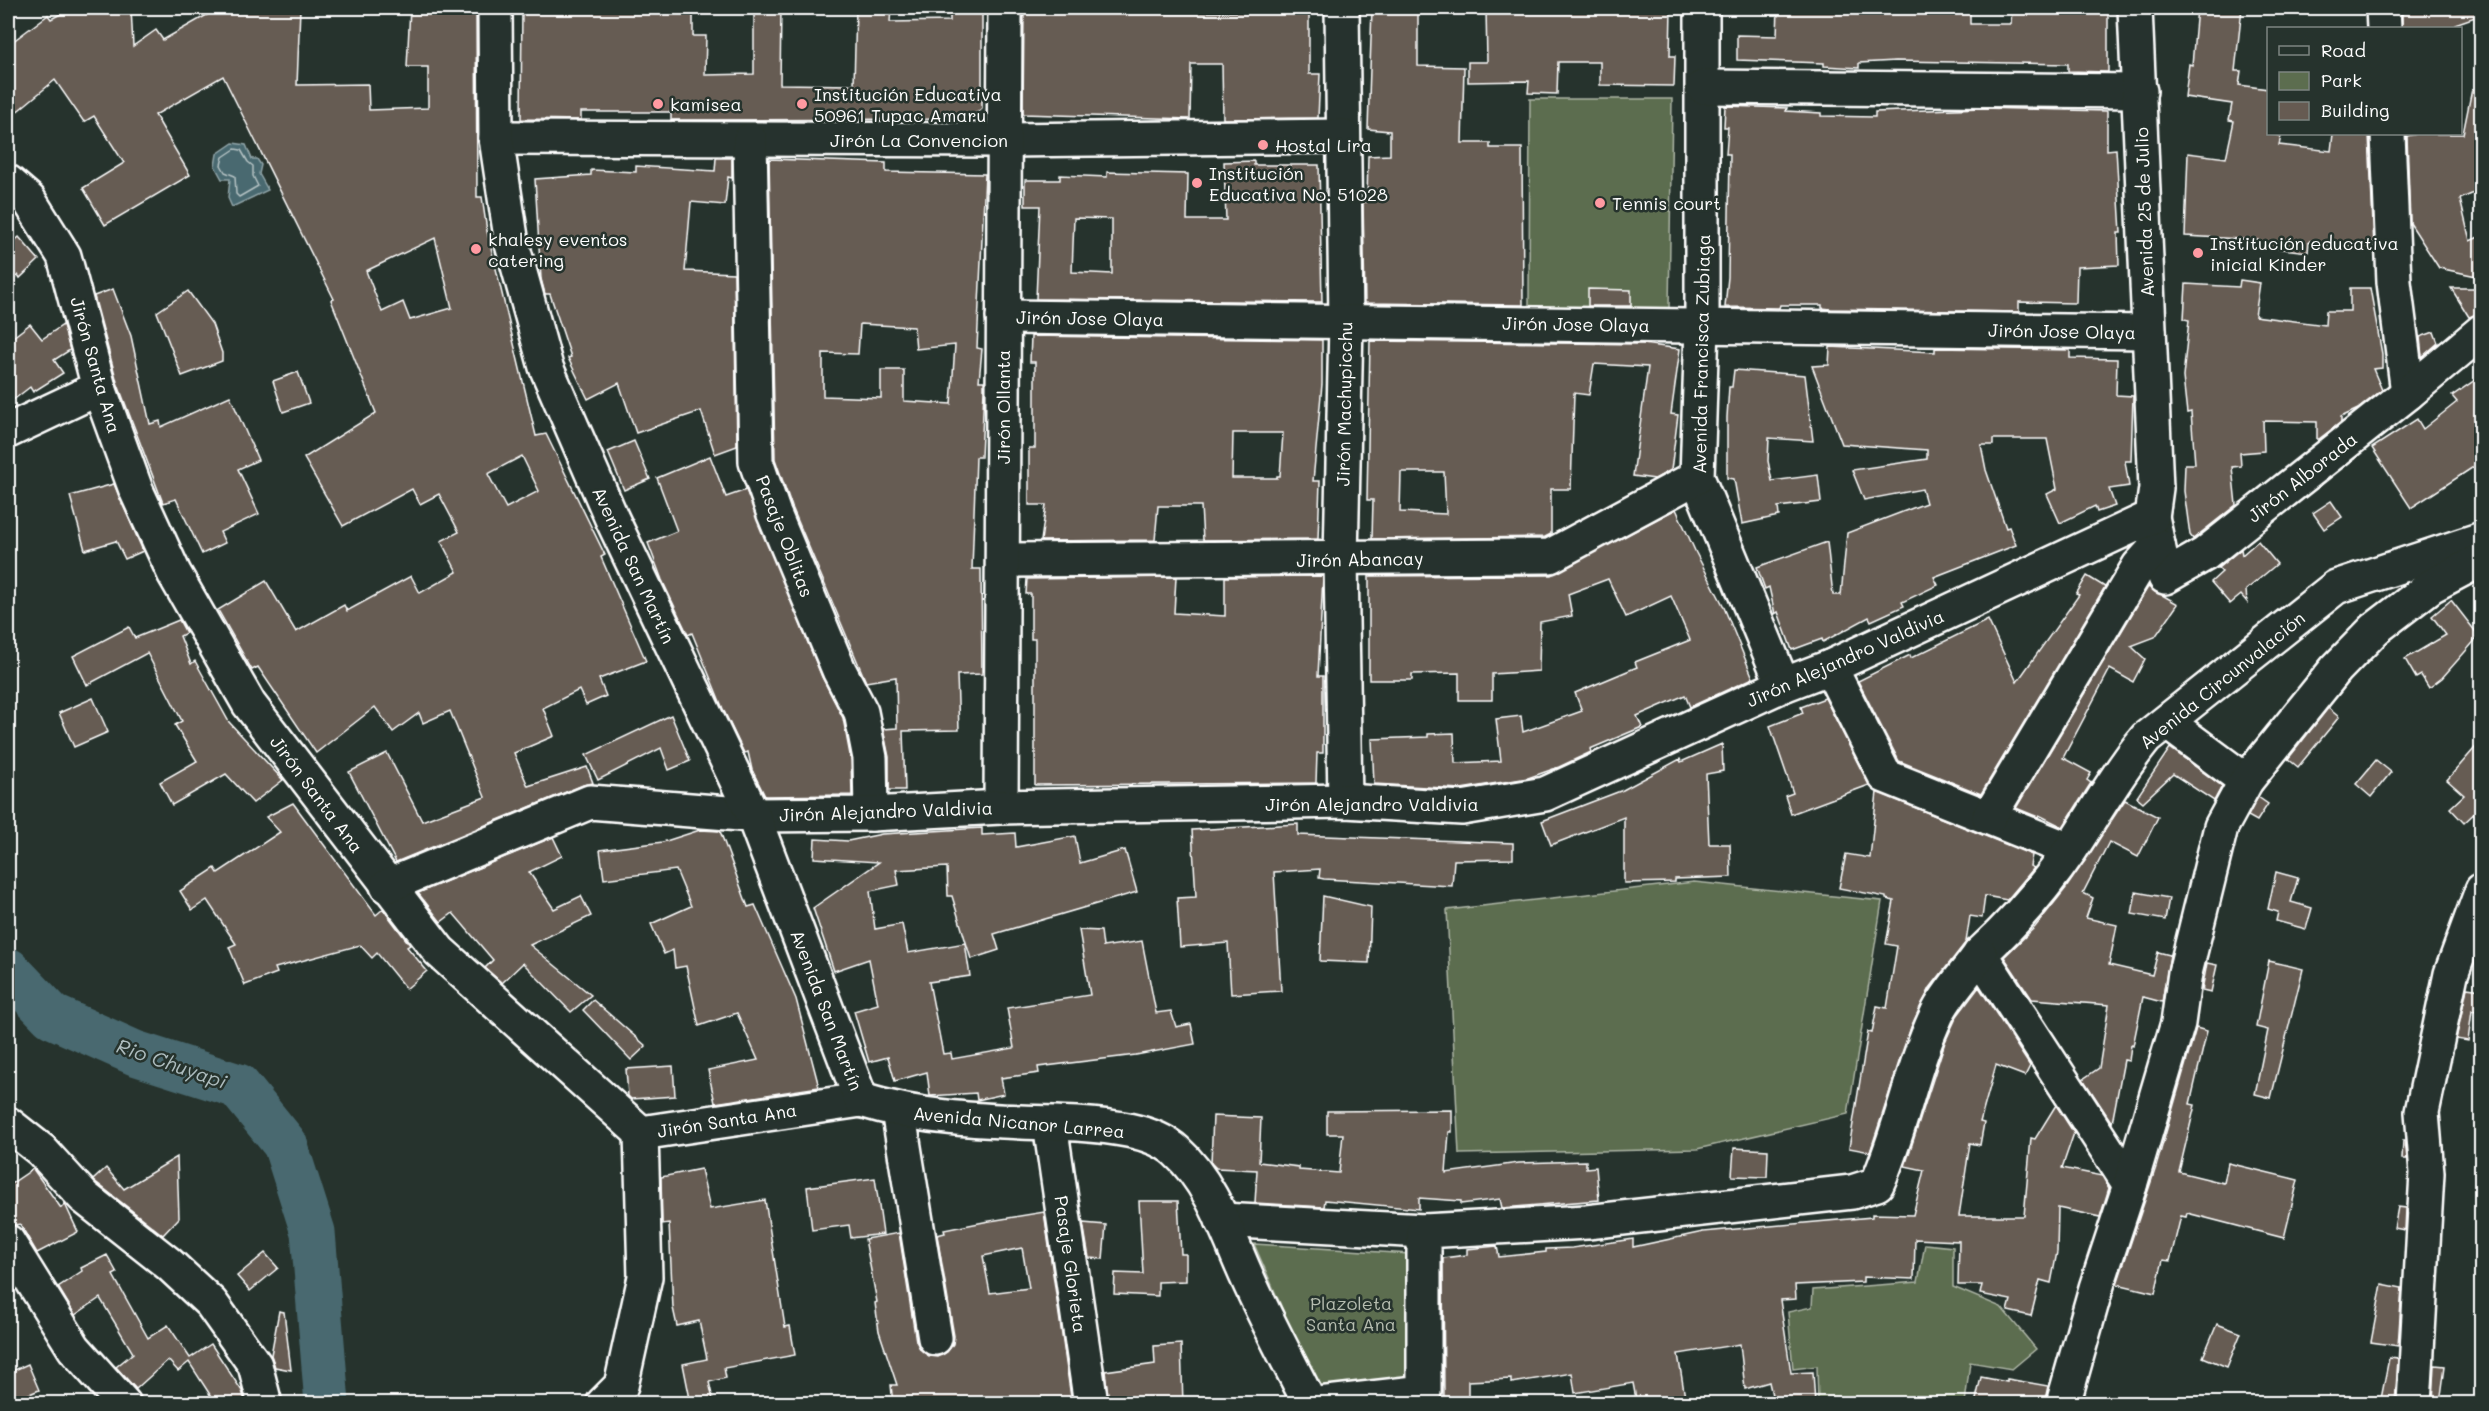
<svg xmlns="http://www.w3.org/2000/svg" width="2489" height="1411" font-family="Mali,sans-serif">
<rect width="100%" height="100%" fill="#26332d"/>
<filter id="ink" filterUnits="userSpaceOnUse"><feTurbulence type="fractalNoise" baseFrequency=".0167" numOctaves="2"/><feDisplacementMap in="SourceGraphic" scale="12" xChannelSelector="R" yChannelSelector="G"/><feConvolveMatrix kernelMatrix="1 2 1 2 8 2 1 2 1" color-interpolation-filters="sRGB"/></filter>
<g filter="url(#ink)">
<g fill="#5c6d4f" stroke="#aeb6a7" stroke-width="1.5">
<path d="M1530,99H1672L1669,309L1529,307Z"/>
<path d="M1694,882L1882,901L1848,1114L1697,1149L1459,1154L1447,910Z"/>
<path d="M1254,1244L1410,1254L1412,1379L1316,1386Z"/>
<path d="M1925,1244L1953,1247V1287L2001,1307L2036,1349L2012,1369L1970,1362L1965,1403H1818L1817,1366L1793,1369L1788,1312L1812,1307L1813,1290L1918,1282Z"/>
</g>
<path fill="#48696f" stroke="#91a5a9" stroke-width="1.5" d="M233,143L246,145L252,159H257L261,165L259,174L268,190L232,207L228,198L230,179H222L215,166L217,154Z"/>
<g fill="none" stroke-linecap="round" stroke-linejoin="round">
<path stroke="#b6c3c5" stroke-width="1.5" d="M235,149L241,150L248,162L253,166V176L258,186L239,197L236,194L235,176L225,172L221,165L223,157Z"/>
<path stroke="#48696f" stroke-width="45" d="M8,970L52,1016L135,1053L238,1086L285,1144L313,1232L327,1404"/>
</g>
<g fill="#665b52" stroke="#fff" stroke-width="1.5" fill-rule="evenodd">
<path d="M72,8H131L133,46L156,30L163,40L219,8H300L297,85L368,84L369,110L428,108V67H407L410,8H476L477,197H482L487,231L536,436L546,434L605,555L601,557L646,661L599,679L606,696L586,705L579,690L543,708L554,736L514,753L528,786L587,767L593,783L583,785L396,862L349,772L387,753L422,821L485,797L450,711L423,723L419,713L393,732L375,707L316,753L258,667L252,670L218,610L266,581L296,632L344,605L347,611L411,576L420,593L457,572L441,541L459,532L439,494L420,504L412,489L343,526L304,458L376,413L331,300L334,299L223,76L155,115L190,175L105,225L83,188L124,163L94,116L84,122L55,80L8,119V45L48,15L51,19ZM435,238L452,308L410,320L403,302L382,312L366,271ZM522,456L539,491L506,508L488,474Z"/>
<path d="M522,8H693V36H706L705,75L754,74V8H781L780,84L854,85L856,8H891L890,22L950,21V8H982V108L970,119L671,120V112H581V120L521,119Z"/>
<path d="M1024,8H1165V13L1309,11V74H1320L1318,118L1223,119L1222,64H1191L1190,119L1023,114Z"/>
<path d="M1372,8H1418V66L1464,67L1462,143H1490V148H1522L1523,305L1365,303L1363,202H1367L1368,156L1390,155V131L1368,129Z"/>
<path d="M1486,8H1671L1670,56H1675L1674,86L1600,85V62H1558L1557,94L1528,93L1529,81L1468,82V62H1487Z"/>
<path d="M1778,8H1970V24H2011L2012,8H2108V72L2068,71V64L1896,61L1859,63V68L1824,66V63L1737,60V35L1777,36Z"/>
<path d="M2197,8H2242L2235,71H2241L2239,85L2268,89V134L2281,136L2279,145L2331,151L2333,134H2369L2374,248L2345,246V248L2309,241L2308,252L2258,246V240L2185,236L2188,153L2226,158L2234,121L2229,120L2232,104L2185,97L2189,64L2192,65Z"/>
<path d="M2481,8V15L2455,24L2456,28H2402V9L2405,8Z"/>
<path d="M2472,89L2481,90V190L2460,199L2470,241L2481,236V277L2439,268L2410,223L2407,136L2417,134H2463Z"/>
<path d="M1725,106L1787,108L1786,111L1821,113V116L1875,117V112L1982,108L2107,111V150L2116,149L2121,233H2118L2119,265L2077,267L2076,303L2019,302V312L1831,309L1822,308V305H1780L1779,308L1725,307L1728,277L1730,154H1726L1728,127H1724Z"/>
<path d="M716,158H732V178L728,177L725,205L691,202L685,271L734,273L737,446L715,454L701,411L636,433L619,383L588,399L568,358L571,357L550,294H545L541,279L535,179L591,175V170L636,172V166L715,171Z"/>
<path d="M769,159L886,163V172L985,174L977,348L982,349L979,381H984V389L981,457H976L972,569H981L982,674L957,675L959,730L903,731L905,790H889V757L883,729L897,728L896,677L866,682L792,507L775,459ZM860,324L914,327L916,349L955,345L951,404L904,401V370H881V398L823,396V353L858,354Z"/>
<path d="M1254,161V165H1319L1322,302L1036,299L1040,206H1025V180H1060V175L1107,177V172L1188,174L1187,220H1226L1224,162ZM1074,218L1112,219V274L1072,272Z"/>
<path d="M19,237L39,260L20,278L18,275L8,285V247Z"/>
<path d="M2240,280L2260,283L2255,316L2325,325L2326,311H2350V288H2370L2382,354V368L2373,369L2382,390L2358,409L2341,417V422L2319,439H2317V422L2263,421L2264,451L2240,453L2241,466L2232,467L2236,505L2193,539L2190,535L2184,491L2185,464H2195L2191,412L2187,413L2183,377L2189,320L2184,319L2186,284L2239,287Z"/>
<path d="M2451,288H2481V313L2469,317Z"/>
<path d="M113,289L131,336L150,424L160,421L161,427L230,396L258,460L238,469L259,514L220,532L225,543L202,554L176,499L163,503L117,382L94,296Z"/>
<path d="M1588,289L1631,290V306H1588Z"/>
<path d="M188,291L212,324L222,353V361L182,376L157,312Z"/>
<path d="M30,324L42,339L63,325L70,350L54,360L63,373L33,392L30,387L8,404V341Z"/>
<path d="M2434,332L2438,343L2422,357L2420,337Z"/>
<path d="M1031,336L1322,340V384L1313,481H1320L1318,539L1203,540L1201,506H1158L1155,540L1041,541L1046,505H1029V448H1035V362H1030ZM1233,433H1283L1280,476H1277V478H1232Z"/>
<path d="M1370,341L1643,344L1680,349L1671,414L1678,415L1671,470L1655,479L1633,476L1648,367L1594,364L1589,395L1574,393L1571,489H1551V534L1545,537L1372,539L1373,500H1367ZM1401,472H1444L1446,514L1400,512Z"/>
<path d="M1830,347L1935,352V348L2070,350V358L2117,359L2116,395L2133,396L2131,461H2125L2129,486L2109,489L2115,506L2097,512L2095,506L2060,523L2047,494L2057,489L2047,439H1993V445H1981L1986,470L2006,528L2009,527L2016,545L1934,577L1938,585L1902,602L1904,606L1871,621L1869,617L1823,642L1822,639L1792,650L1778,612L1775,614L1769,587L1765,589L1757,567L1827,542L1833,595H1841L1847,533L1926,503L1922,489L1864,500L1852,470L1927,459V450L1842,444L1812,366L1829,365Z"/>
<path d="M1734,370L1805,375L1813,441L1769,438L1768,461L1772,481L1818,475L1821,502L1778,507L1779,516L1742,524L1734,479L1727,478V417L1729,387H1732Z"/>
<path d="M298,372L309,403L283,412L273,381Z"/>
<path d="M2481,376V462L2411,508L2372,448L2417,419L2423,429L2457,402L2452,396Z"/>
<path d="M634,441L650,479L624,490L608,452Z"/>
<path d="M710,456L726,497L746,490L822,677L843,718L851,760L852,795L765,796L752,770L748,752L744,753L723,709L692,633L688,635L662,580L648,543L677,531L657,478Z"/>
<path d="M114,484L143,551L125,559L116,541L85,550L70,496Z"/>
<path d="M2331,501L2342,517L2324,529L2313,513Z"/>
<path d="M1676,509L1696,553L1723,605L1753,678L1690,707L1685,695L1637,716L1642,727L1590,749L1591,752L1559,767L1528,778L1461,789L1374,784L1372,739L1428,737V734L1454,733L1455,763L1501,761L1496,719L1521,716L1523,732L1582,711L1575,693L1637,667L1635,662L1690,640L1671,596L1626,617L1608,579L1568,594L1572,616L1540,622L1539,671L1492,674V700H1459V673L1412,674V680H1369V576L1551,575Z"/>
<path d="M2258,541L2277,564L2246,590L2247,602L2241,595L2230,604L2211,582L2222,572L2218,568L2241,549L2242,555Z"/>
<path d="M1323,576L1318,676H1323V753H1317L1316,783L1035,785V639H1031V594H1026L1027,579L1176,577L1174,613L1225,616V577Z"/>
<path d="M2087,576L2105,587L1981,794L1899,761L1858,681L1910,655L1911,658L1988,620L2017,682L2079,595L2076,594Z"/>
<path d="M2148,587L2178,604L2155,637L2131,646L2145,659L2133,682L2110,669L2063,758L2091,773L2087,780L2091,783L2063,827L2039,815L2038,817L2016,808Z"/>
<path d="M2451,600L2479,636L2442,678L2429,688L2421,675L2416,678L2405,659L2446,635L2432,616Z"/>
<path d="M179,620L186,633L180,636L191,664L195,661L229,722L283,780L253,803L226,774L172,805L160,782L197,761L175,725L182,721L147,653L87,685L73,656L129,627L135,638Z"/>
<path d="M93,698L108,732L74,747L59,713Z"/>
<path d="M1825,698L1869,785L1791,814L1785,796L1793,793L1770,726L1803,713L1801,707Z"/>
<path d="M2328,708L2339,717L2298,767L2288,759Z"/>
<path d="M671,715L690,761L669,770L661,748L598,780L586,755Z"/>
<path d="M2481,741V810L2480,808L2464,823L2450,808L2464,795L2447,780Z"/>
<path d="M1722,744L1723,771L1706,774L1709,844H1730L1731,877L1675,879V882L1624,883V817L1551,845L1542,821L1623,790L1680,759L1681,762Z"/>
<path d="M2170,748L2222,786L2214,801L2173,774L2143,802L2137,797Z"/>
<path d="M2376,760L2391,772L2371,797L2356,784Z"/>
<path d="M1877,792L2032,855L2030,866L2034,868L2007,900L1985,896L1982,918L1970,916L1966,942L1930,988L1911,1027L1870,1152L1849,1148L1868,1032L1872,1033L1877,1006L1887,1008L1897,946L1886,944L1894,901L1886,899V897L1839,888L1846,854L1870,858Z"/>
<path d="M2258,797L2268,804L2257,821L2248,816Z"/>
<path d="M2125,800L2158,817L2138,857L2109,842L2083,893L2093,898L2086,918L2117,925L2109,965L2152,975L2158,952L2170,955L2162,1002L2143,997L2133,1046L2131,1045L2129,1061L2124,1060L2112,1123L2083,1079L2099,1068L2109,1005L2032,999L2004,957L2035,927L2066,888Z"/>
<path d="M293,803L376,915L383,909L410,945L407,947L427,971L406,989L377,953L372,958L360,945L275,968L277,973L245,985L229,947L236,944L207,900L192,910L180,891L215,868L218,873L280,832L266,817Z"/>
<path d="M1298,824V835L1513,843V859L1454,860L1452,886L1324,879L1319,878L1320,869L1274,872L1281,991L1231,994L1228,943L1180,947L1177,898L1196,897L1192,830Z"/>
<path d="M982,828V835L1015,833L1016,847L1075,836L1080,863L1125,850L1137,892L994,934L999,950L971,959L952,896H948L947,867L896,870L899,885L870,891L875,929L902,924L908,953L965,943L970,976L929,982L943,1054L951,1053L952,1059L1014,1048L1007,1008L1090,995L1079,930L1101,931L1103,947L1142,941L1156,1013L1171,1011L1176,1027L1191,1024L1195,1044L1136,1055L1038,1067L1039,1073L1001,1078L1004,1094L977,1100L976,1093L930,1096L927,1072L895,1081L888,1057L869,1062L854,1011L878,1004L869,959L834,971L813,908L879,862L814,858L815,839L848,841L882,834Z"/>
<path d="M700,830L720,831L748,907L755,905L762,921L796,999L819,1087L715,1103L708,1070L758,1060L737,1013L699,1026L686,966L675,968L673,950L664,954L651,924L691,906L676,870L604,879L600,850L663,842Z"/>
<path d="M553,837L562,856L529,872L554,909L581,896L591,916L530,945L591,995L571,1012L523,963L502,983L485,968L493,960L453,913L441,922L418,893Z"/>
<path d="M2276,872L2298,878L2291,902L2312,908L2306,929L2276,921L2278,912L2268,909Z"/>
<path d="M2136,892L2169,898L2165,920L2132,914Z"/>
<path d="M1323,896L1371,907L1369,963L1320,961Z"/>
<path d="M2269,961L2303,969L2271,1098L2255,1094L2268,1030L2256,1027Z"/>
<path d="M2207,963L2217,965L2211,992L2202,990Z"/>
<path d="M1979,987L2030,1066L2025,1076L1996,1065L1980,1122L1984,1123L1980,1145L1970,1143L1959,1216H2024L2031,1138L2035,1139L2056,1105L2074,1133L2062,1168L2102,1176L2109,1188L2100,1217L2058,1208L2057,1252L2051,1283L2040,1280L2031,1316L2008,1311L2011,1300L1980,1294L1982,1285H1958L1959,1241L1915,1239L1914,1279L1863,1277V1282L1795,1285L1796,1299L1780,1300L1791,1373L1813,1372L1815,1404H1774L1769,1382L1745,1389L1740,1344L1678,1354L1686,1404H1637L1633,1383L1575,1393L1572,1373L1511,1383V1379L1468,1381V1404H1444L1443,1258L1467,1255V1249L1497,1246L1499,1257L1546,1252V1249L1572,1248L1633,1239V1247L1703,1232L1872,1217V1214L1913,1215L1924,1170L1905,1166L1945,1042L1957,1016Z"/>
<path d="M2467,988L2481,990V1013L2472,1011L2468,1041L2456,1039Z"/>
<path d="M593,1000L646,1046L631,1060L583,1010Z"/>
<path d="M2196,1028L2207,1031L2190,1104L2195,1105L2179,1172L2224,1183L2228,1163L2298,1180L2284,1238L2187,1213L2186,1217L2181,1216L2170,1261L2163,1260L2155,1293L2117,1284L2156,1167Z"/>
<path d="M673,1066L675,1096L631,1099L628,1096L626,1069Z"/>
<path d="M1452,1110V1132H1449L1446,1173L1519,1163L1586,1161V1168L1596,1167L1599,1200L1502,1208L1500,1199L1461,1204V1201L1419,1198V1209L1325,1200L1324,1207L1255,1203L1257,1170L1216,1168L1211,1163L1213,1116L1261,1118L1259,1162L1299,1167V1170L1339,1173L1343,1134H1327V1111Z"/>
<path d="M2403,1140H2405L2407,1159H2402Z"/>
<path d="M1734,1148L1768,1150L1767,1177L1732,1176Z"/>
<path d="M177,1157L179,1218L163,1235L93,1180L106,1168L124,1189Z"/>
<path d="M33,1169L61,1208L65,1204L78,1232L37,1253L20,1224L14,1225L8,1213V1186Z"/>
<path d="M701,1169L710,1209L765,1200L785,1327L790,1326L795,1355L724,1368L726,1378L709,1382L714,1404H691L683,1364L707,1359L699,1321L677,1326L673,1308L669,1223L662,1224L661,1177Z"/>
<path d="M875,1178L883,1234L851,1238L849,1225L812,1230L807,1187Z"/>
<path d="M1139,1201H1178L1181,1254H1186V1281L1158,1282V1296L1114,1294L1115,1273L1143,1274Z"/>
<path d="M2398,1207L2406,1208L2405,1230L2394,1228Z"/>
<path d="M1044,1212L1072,1404H1027V1399L967,1404H893L891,1385H897L879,1331L875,1303L877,1302L865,1239L899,1233L916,1341L921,1350L929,1356L937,1357L947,1352L953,1344L954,1336L937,1235L945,1233L944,1230L984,1222ZM1022,1248L1029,1288L990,1293L983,1256Z"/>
<path d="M1083,1223L1106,1225L1103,1259L1089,1258Z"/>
<path d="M265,1253L278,1268L250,1291L237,1276Z"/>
<path d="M107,1255L117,1273L113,1275L148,1338L168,1325L190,1358L211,1344L242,1391L246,1404H216L189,1362L178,1371L168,1360L136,1389L116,1367L133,1353L100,1298L75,1315L58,1287L82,1271L81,1268Z"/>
<path d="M2382,1284L2402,1288L2398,1346L2371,1342Z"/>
<path d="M279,1311L284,1312L291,1370L275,1367L271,1355Z"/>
<path d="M2217,1324L2241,1333L2227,1367L2203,1357Z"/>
<path d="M1181,1344L1183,1404H1109L1105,1371L1155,1364L1154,1346Z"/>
<path d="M2389,1358L2398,1359L2395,1404H2380Z"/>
<path d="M28,1364L39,1390L8,1403V1373Z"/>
<path d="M2435,1365L2445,1366L2440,1403L2433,1402Z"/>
<path d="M1981,1377L2007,1382V1379L2048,1386L2044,1404H1975Z"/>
</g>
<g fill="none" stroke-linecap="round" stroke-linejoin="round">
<defs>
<g id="minor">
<path d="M1342,8L1346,322L1341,559L1345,801"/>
<path d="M1702,8V326L1697,477L1783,685"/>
<path d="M2383,8L2384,28"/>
<path d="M1703,87L2140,91"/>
<path d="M2388,134L2394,282L2408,393"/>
<path d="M496,138L1003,140L1342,136"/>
<path d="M750,140L756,462L774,514L839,670L861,712L870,758L871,814"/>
<path d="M8,182L29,200L64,256L99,388L136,490L174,573L249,704L439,951L641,1133L861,1100"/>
<path d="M1003,317L2149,332"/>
<path d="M8,431L99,388"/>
<path d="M2152,517L2165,577L2205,554L2408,393L2482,331"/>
<path d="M1003,560L1550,556L1697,477"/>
<path d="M1830,667L1885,776L2070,850"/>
<path d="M2168,723L2246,781"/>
<path d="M1001,807L1005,8"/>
<path d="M1989,817L2139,566L2158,545"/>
<path d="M387,886L590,802L753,815L871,814L1001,807L1345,801L1462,808L1545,794L1783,685L1830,667L2152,517L2156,488L2135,8"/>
<path d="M898,1110L935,1338"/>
<path d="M8,1124L41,1150L84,1197L169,1264L211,1303L255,1365L265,1404"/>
<path d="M1050,1124L1091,1404"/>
<path d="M2130,1185L1980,954C2014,923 2045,887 2071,849C2096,812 2117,773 2146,738L2336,587L2482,539"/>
<path d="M1222,1220L1424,1231"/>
<path d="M8,1242L74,1348L124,1404"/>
<path d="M603,1404L621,1386L645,1277L641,1133"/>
<path d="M1319,1404L1424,1392V1231L1587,1222L1852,1192L1877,1184C1902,1129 1911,1069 1937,1014C1947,993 1967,973 1980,954"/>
<path d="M2063,1404L2096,1288L2130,1185L2178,1023L2185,973L2221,827L2246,781L2336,669L2375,629L2431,586L2482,559"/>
<path d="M2414,1404L2427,1173L2422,1112L2451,974L2482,890"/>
</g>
<path id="major" d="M495,8L496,138L512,244L546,367L612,519L753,815L861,1100C932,1122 1004,1121 1077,1124C1108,1126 1153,1130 1176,1151C1212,1183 1228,1235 1247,1277C1266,1320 1289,1362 1310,1404"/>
</defs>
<use href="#minor" stroke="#fff" stroke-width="38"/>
<use href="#major" stroke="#fff" stroke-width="38"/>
<use href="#minor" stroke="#26332d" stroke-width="33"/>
<use href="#major" stroke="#26332d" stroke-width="33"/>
</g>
</g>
<g fill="#ff9aa2" stroke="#26332d" stroke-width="2">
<circle cx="658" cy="104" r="6"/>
<circle cx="802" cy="104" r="6"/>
<circle cx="1263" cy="145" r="6"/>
<circle cx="1197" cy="183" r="6"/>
<circle cx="1600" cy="203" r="6"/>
<circle cx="476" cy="249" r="6"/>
<circle cx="2198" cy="253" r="6"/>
</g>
<g text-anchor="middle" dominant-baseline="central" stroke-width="5" stroke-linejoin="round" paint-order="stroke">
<g font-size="18" fill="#fff" stroke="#26332d" text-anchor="start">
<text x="814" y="94">Institución Educativa<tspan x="814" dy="21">50961 Tupac Amaru</tspan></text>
<text x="670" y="104">kamisea</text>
<text x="1275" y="145">Hostal Lira</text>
<text x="1209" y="173">Institución<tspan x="1209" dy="21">Educativa No. 51028</tspan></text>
<text x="1612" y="203">Tennis court</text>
<text x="488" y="239">khalesy eventos<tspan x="488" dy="21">catering</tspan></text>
<text x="2210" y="243">Institución educativa<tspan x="2210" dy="21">inicial Kinder</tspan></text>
</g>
<g font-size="18" fill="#fff" stroke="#26332d">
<text x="919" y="140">Jirón La Convencion</text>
<text transform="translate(2144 212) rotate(-92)">Avenida 25 de Julio</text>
<text transform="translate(1090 318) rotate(1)">Jirón Jose Olaya</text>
<text transform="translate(1576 324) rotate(1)">Jirón Jose Olaya</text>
<text transform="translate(2062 331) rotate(1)">Jirón Jose Olaya</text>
<text transform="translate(1701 354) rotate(-89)">Avenida Francisca Zubiaga</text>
<text transform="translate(96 365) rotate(74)">Jirón Santa Ana</text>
<text transform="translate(1344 404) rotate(-89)">Jirón Machupicchu</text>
<text transform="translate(1003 407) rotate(-90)">Jirón Ollanta</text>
<text transform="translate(2302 477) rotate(-38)">Jirón Alborada</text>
<text transform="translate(785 536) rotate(69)">Pasaje Oblitas</text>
<text transform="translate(1360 559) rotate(-1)">Jirón Abancay</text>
<text transform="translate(634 565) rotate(65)">Avenida San Martín</text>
<text transform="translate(1845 658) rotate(-24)">Jirón Alejandro Valdivia</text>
<text transform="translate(2222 680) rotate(-39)">Avenida Circunvalación</text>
<text transform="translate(317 794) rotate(53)">Jirón Santa Ana</text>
<text x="1372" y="804">Jirón Alejandro Valdivia</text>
<text transform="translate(886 811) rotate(-2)">Jirón Alejandro Valdivia</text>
<text transform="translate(827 1010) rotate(69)">Avenida San Martín</text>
<text transform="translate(727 1120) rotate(-9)">Jirón Santa Ana</text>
<text transform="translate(1019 1122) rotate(5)">Avenida Nicanor Larrea</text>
<text transform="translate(1071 1264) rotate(82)">Pasaje Glorieta</text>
</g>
<g font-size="18" fill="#b6bdb0" stroke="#26332d">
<text x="1351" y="1303">Plazoleta<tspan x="1351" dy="21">Santa Ana</tspan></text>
</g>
<g font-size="20" font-style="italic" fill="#adbcbe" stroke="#26332d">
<text transform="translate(172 1063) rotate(19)">Rio Chuyapi</text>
</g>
</g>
<rect width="2489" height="1411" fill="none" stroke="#26332d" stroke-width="30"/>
<rect x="15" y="15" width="2459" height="1381" fill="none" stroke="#fff" stroke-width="2" filter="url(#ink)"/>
<rect x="2267" y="27" width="195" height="108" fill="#26332d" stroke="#7d8581" stroke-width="1.5"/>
<rect x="2279" y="46" width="30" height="9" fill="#26332d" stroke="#7d8581" stroke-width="1.5"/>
<text x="2321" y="57" font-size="18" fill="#ffffff">Road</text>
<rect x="2279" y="72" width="30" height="18" fill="#5c6d4f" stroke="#7d8581" stroke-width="1.5"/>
<text x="2321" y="87" font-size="18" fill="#ffffff">Park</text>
<rect x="2279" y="102" width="30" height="18" fill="#665b52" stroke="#7d8581" stroke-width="1.5"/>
<text x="2321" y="117" font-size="18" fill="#ffffff">Building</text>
</svg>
